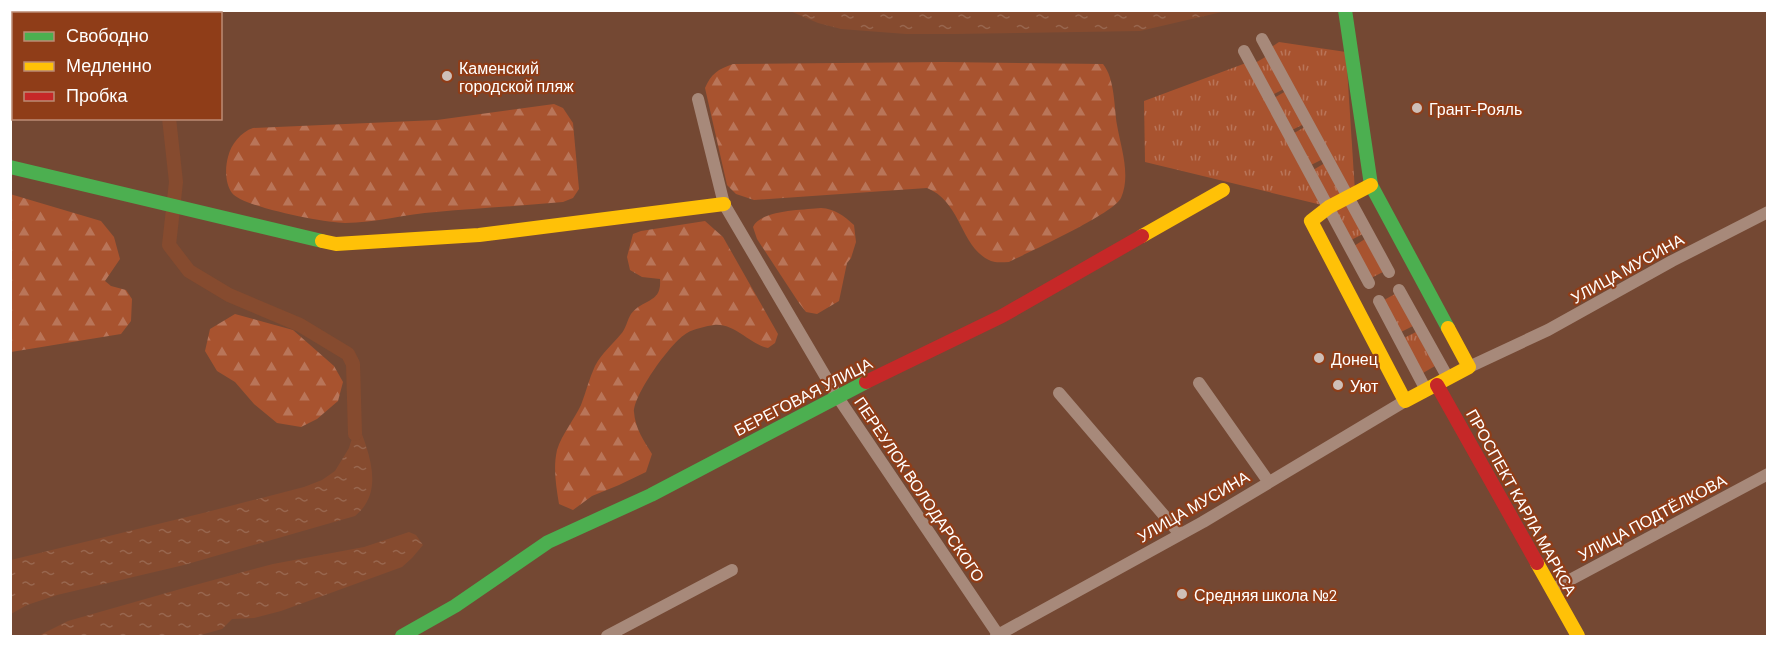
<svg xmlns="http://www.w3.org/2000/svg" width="1778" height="647" font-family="Barlow,sans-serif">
<defs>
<pattern id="grass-tufts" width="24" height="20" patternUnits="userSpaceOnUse" patternTransform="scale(1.5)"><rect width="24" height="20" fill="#a8532f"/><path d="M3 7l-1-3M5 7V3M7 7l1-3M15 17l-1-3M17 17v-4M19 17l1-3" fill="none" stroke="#b97559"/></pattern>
<pattern id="forest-firs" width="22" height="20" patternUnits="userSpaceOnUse" patternTransform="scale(1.5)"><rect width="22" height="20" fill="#a8532f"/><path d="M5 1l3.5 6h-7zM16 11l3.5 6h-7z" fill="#b97559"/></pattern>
<pattern id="water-ripples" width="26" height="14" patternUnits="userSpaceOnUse" patternTransform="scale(1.5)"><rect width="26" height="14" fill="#864b2f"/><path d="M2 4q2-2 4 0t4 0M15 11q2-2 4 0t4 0" fill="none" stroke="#98664e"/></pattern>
</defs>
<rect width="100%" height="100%" fill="#744833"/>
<g fill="url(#grass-tufts)">
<path d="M1279,42L1346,52L1355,192L1349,195L1270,48Z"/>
<path d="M1267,56L1284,89L1272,95L1255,63Z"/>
<path d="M1246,63L1326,206L1145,162L1144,101Z"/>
<path d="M1286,91L1304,124L1292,130L1274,98Z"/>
<path d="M1305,127L1323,159L1311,165L1294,133Z"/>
<path d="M1325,163L1343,196L1331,202L1313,170Z"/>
<path d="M1345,202L1363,234L1351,240L1333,208Z"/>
<path d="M1365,239L1383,272L1371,278L1354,246Z"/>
<path d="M1395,294L1413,326L1401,332L1384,300Z"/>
<path d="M1416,332L1435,366L1423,373L1404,338Z"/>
</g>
<g fill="url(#forest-firs)">
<path d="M944,62L1103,64C1115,79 1114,106 1117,125C1121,148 1131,175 1121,198C1113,214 1029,252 1009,262C1003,262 996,263 991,261C960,248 962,202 927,188L754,200L736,194L727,185L705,88C711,74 718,69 733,64Z"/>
<path d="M554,104L563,108L573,123L579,189L573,198L563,202C521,206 478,208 436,212C406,214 375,223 345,223C326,223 242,207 232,193C225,183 225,168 228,157C231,144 241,132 253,128L437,120Z"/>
<path d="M10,194L101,221L114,237L120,259L105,281L111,286L126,290L132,299L131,321L121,334L11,352Z"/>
<path d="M821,208C835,209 843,215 854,225L856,242L851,258L847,263L839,301L817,314L806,312L799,303L757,239L753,227C760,210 803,210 821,208Z"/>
<path d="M705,221L723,237L778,334L775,343L768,348C749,344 735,323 714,325C707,326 693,329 687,333C671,342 634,394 634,412C635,428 644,441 652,454L646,472L619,485L592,496L573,510L559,504C556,485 553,468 557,450C562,434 574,420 581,405C586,392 589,379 595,366C602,353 612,345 621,334C626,329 627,320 631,314C643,298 662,304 660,279L642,277L630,270L627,257L633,234L641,231Z"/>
<path d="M235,314L293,330L334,366L343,382L338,401L317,419L301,427L277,423L254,404L235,382L217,371L205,351L210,329Z"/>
</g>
<g fill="url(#water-ripples)">
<path d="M790,11V10L1226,11L1140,31L954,34H906L841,29L818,23Z"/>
<path d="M355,416C367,448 387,490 355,516L184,565L57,595L27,605L11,614V560L207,512L304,487L322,480L335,471L349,448L353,435Z"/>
<path d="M409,532L416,535L423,545L412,558L402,567L281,611L254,618L232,619L222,629L197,636H38L68,621L184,588L273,564L364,547Z"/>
</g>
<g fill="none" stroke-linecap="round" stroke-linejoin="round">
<g stroke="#864b2f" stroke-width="14">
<path d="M155,10L156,14"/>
<path d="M169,118L176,182L169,245L189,271L229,295L300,325L348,354L353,364L355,434"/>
</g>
<g stroke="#a7897a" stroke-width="12">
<path d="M1262,39L1389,272"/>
<path d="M1244,51L1369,283"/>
<path d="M698,99L724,204L837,396L999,636"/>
<path d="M1399,290L1448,378"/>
<path d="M1379,301L1426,390"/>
<path d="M1469,367L1548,330L1672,261L1768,212"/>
<path d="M1199,383L1268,481"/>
<path d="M1059,393L1180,534"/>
<path d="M1553,589L1768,474"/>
<path d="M607,636L732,570"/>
<path d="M996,636L1203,522L1405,401"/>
</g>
<g stroke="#4caf50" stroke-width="14">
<path d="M1345,10L1371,185L1448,328"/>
<path d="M10,167L322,241"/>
<path d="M402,636L455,606L548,542L651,495L866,382"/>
</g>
<g stroke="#ffc107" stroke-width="14">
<path d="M1371,185L1329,207L1311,221L1405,401L1469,367L1448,328"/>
<path d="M1142,236L1223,190"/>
<path d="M322,241L336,244L479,235L724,204"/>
<path d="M1537,563L1578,636"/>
</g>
<g stroke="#c62828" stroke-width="14">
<path d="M866,382L1002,316L1142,236"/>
<path d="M1437,385L1537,563"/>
</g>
</g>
<g fill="#cebfb8" stroke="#8f3d18" stroke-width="2">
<circle cx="447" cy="76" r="6"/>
<circle cx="1417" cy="108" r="6"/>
<circle cx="1319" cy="358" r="6"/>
<circle cx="1338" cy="385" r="6"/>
<circle cx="1182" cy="594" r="6"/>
</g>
<g text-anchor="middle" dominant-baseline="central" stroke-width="4.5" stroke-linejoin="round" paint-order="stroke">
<g font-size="16" fill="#fff" stroke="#8f3d18" text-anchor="start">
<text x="459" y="67">Каменский<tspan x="459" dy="18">городской пляж</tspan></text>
<text x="1429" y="108">Грант-Рояль</text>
<text x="1331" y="358">Донец</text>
<text x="1350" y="385">Уют</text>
<text x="1194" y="594">Средняя школа №2</text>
</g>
<g font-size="16" fill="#fff" stroke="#8f3d18">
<text transform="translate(1627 268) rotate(-29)">УЛИЦА МУСИНА</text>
<text transform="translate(803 396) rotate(-27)">БЕРЕГОВАЯ УЛИЦА</text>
<text transform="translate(920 489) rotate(56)">ПЕРЕУЛОК ВОЛОДАРСКОГО</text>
<text transform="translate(1522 502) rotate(61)">ПРОСПЕКТ КАРЛА МАРКСА</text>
<text transform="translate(1193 506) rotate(-30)">УЛИЦА МУСИНА</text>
<text transform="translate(1652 517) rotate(-28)">УЛИЦА ПОДТЁЛКОВА</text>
</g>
</g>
<rect width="1778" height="647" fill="none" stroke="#ffffff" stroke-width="24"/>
<rect x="12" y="12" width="210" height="108" fill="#8f3d18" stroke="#bc8b74" stroke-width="1.5"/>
<rect x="24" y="32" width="30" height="9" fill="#4caf50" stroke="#bc8b74" stroke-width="1.5"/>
<text x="66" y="42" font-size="18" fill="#ffffff">Свободно</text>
<rect x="24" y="62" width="30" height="9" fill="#ffc107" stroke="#bc8b74" stroke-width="1.5"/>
<text x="66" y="72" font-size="18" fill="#ffffff">Медленно</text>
<rect x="24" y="92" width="30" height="9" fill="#c62828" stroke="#bc8b74" stroke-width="1.5"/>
<text x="66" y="102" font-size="18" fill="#ffffff">Пробка</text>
</svg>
